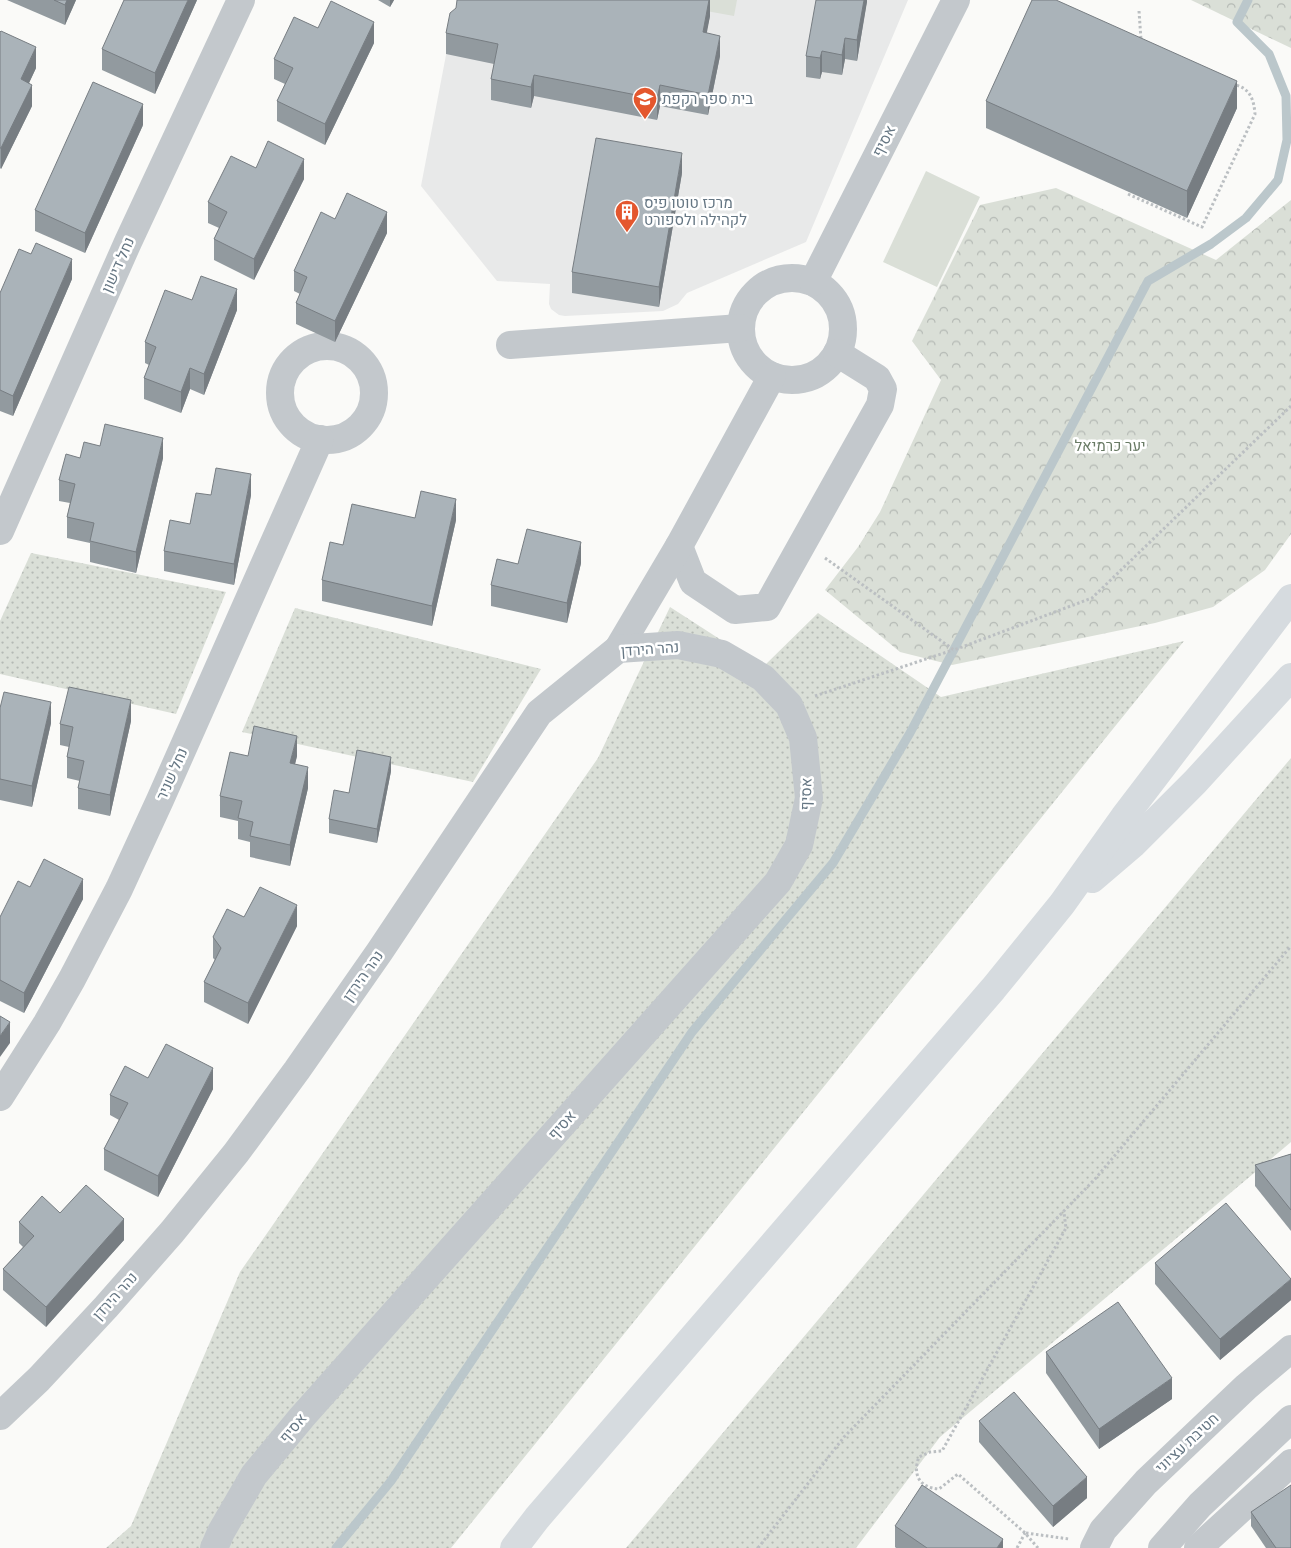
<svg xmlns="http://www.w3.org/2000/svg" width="1291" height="1548" font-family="Raleway,Heebo,sans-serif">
<defs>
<pattern id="grass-dots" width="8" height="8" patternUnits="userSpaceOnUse" patternTransform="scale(1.25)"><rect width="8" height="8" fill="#dadfd7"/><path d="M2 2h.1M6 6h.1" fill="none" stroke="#b4b9b4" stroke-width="1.8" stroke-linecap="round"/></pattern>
<pattern id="forest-crowns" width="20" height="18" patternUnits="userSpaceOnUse" patternTransform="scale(1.25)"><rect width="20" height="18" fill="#dadfd7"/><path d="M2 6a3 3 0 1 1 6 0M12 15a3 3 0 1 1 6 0" fill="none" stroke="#b4b9b4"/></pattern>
</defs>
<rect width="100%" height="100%" fill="#fafaf8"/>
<path fill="#e8e9e9" d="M462,0H908L806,242L687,293L678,304L663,311L565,316L559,315L551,309L549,304L550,284L497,281L421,186L450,34Z"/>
<g fill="url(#grass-dots)">
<path d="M31,553L226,592L176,714L0,674V621Z"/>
<path d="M670,607L763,667L818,613L941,697L1184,641L451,1548H106L131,1526L240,1272L598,758Z"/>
<path d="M295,608L541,669L473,782L242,732Z"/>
<path d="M1291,758V1142L940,1437L856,1548H626Z"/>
</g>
<g fill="url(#forest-crowns)">
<path d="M1191,0H1291V48Z"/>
<path d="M1056,188L1216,260L1291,200V534L1265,570L1213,607L1155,623L952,665L900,652L825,590L858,547L880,512L941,380L912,341L980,205Z"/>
</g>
<g fill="#dadfd7">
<path d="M668,0H737L734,16L668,4Z"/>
<path d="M926,171L980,197L937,287L883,262Z"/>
</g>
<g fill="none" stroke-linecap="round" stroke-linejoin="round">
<path stroke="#bbc7cb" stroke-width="9" d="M336,1548L391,1481L692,1032L833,863L910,733L1148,281L1211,244L1246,218L1278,180L1287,140L1286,96L1269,54L1237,22L1248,0"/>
<g stroke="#bbbfc2" stroke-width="3" stroke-dasharray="2.5 2.5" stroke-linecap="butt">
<path d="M1139,11L1141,40"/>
<path d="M1128,194L1202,227L1255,114C1254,100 1250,88 1235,85"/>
<path d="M825,558L954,650L1092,598L1291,406"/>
<path d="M815,696L953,650"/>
<path d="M1026,1533L1069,1539"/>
<path d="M758,1548L844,1437L1095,1179L1291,946"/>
<path d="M1017,1548L1025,1533"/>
<path d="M1038,1548L1025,1533L958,1474L939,1489C920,1488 912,1475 919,1457L930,1452L942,1451L1066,1228L1064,1213"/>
</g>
<g stroke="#c3c8cc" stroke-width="28">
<circle cx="792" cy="329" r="51"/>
<path d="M813,282L956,0"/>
<path d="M510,345L740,328"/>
<circle cx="327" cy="393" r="47"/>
<path d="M0,531L128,242L241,0"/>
<path d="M679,546L693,582L735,610L767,607L880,405L883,389L877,378L837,353"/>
<path d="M618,649L679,546L772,376"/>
<path d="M0,1097L47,1023L72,979L119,889L160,800L320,439"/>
<path d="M0,1416L39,1379L106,1307L172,1232L236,1153L297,1070L380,951L539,713L618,649L678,645L722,654L763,678L789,705L803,738L809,798L799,845L778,882L302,1417L254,1475L221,1532L214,1548"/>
<path d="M1094,1548L1103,1530L1146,1482L1246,1387L1291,1349"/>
<path d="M1162,1548L1200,1505L1291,1419"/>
<path d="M1198,1548L1291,1463"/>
</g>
<g stroke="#d6dbdf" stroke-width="28">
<path d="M1092,879L1133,844L1195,782L1291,677"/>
<path d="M514,1548L537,1518L993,989L1062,904L1124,817L1291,598"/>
</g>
</g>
<g fill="#929a9f">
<path d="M7,0H76L65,25Z"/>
<path d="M197,0L155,94L102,70V49Z"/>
<path d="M378,0H394L390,7Z"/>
<path d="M668,0H710V16L706,33L720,56L708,115L660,106L657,120L534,96L531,108L491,100V79L494,64L446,54V33L456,8Z"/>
<path d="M867,0L857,61L845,59L842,75L822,72L820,79L806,77V56Z"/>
<path d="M318,28L374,43L325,145L277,121V101L285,84L274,79V59Z"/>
<path d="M0,32L36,68L29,83L32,106L1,169L0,168Z"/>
<path d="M986,101L1237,108L1187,218L986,128Z"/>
<path d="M143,125L85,253L35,231V210Z"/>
<path d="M256,168L304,179L254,280L214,260V239L219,228L208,223V202Z"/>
<path d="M682,173L659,307L572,293V272Z"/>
<path d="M335,219L387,233L335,342L296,324V303L300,294L294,291V271Z"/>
<path d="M72,279L13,416L0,411V293Z"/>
<path d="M192,300L237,310L204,395L190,389L181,413L144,399V378L149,365L145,363V342Z"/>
<path d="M100,446L163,458L136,573L90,562V543L67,538V517L70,503L59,501V480L80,458Z"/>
<path d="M211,495H251L234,585L164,571V551L190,524Z"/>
<path d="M415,518L456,520L432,626L322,601V580Z"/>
<path d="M581,563L567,623L491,606V585Z"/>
<path d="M0,708L51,723L32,807L0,800Z"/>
<path d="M131,721L110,816L78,809V788L80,781L67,778V757L69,747L60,745V724Z"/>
<path d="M248,756H297L295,764L308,788L290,866L250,857V842L238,839V821L220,817V796Z"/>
<path d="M391,771L377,843L329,833V819L349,793Z"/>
<path d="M30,887L83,899L24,1013L0,1001V917Z"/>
<path d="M244,917L297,926L248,1024L204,1002V982L215,960L213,958V937Z"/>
<path d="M148,1078L213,1089L158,1197L104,1170V1149L119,1120L110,1115V1095Z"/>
<path d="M1291,1154V1231L1255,1186V1165Z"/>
<path d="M60,1213L124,1240L46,1327L3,1290V1269L23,1247L19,1243V1222Z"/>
<path d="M1155,1263L1291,1300L1220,1360L1155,1284Z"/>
<path d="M1046,1352L1172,1399L1099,1449L1046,1373Z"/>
<path d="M979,1421L1087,1498L1053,1527L979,1442Z"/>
<path d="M1251,1512L1291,1548H1266L1251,1526Z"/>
<path d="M895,1526L1003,1548H896L895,1547Z"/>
</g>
<g fill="#777d82">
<path d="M67,0H76L65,25V5Z"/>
<path d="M188,0H197L155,94V73Z"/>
<path d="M390,0H394L390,7Z"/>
<path d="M709,0H710V16L703,53V32Z"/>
<path d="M864,0H867V2L857,61V40Z"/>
<path d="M374,22V43L325,145V124Z"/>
<path d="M720,36V56L708,115V95Z"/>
<path d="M845,38V59L842,75V55Z"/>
<path d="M36,47V68L21,100V79Z"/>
<path d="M822,51V72L820,79V58Z"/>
<path d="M534,75V96L531,108V87Z"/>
<path d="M1237,81V108L1187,218V191Z"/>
<path d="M32,85V106L1,169V148Z"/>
<path d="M660,85V106L657,120V99Z"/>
<path d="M143,104V125L85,253V233Z"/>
<path d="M682,153V173L659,307V287Z"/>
<path d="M304,159V179L254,280V259Z"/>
<path d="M387,212V233L335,342V321Z"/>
<path d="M72,259V279L13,416V396Z"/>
<path d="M237,289V310L204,395V374Z"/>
<path d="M190,368V389L181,413V392Z"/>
<path d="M163,438V458L136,573V552Z"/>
<path d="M251,474V495L234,585V564Z"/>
<path d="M456,499V520L432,626V606Z"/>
<path d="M581,542V563L567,623V603Z"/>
<path d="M131,700V721L110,816V795Z"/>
<path d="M51,702V723L32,807V786Z"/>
<path d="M297,736V756L290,784V763Z"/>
<path d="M391,757V771L377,843V829Z"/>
<path d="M308,767V788L290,866V845Z"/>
<path d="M83,879V899L24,1013V993Z"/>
<path d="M297,905V926L248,1024V1003Z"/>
<path d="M10,1022V1043L0,1057V1036Z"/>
<path d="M213,1068V1089L158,1197V1176Z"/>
<path d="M124,1219V1240L46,1327V1307Z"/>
<path d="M1291,1279V1300L1220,1360V1339Z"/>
<path d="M1172,1378V1399L1099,1449V1429Z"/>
<path d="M1087,1477V1498L1053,1527V1506Z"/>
<path d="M1003,1539V1548H997Z"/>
</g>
<g fill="#aab3b9" stroke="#777d82">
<path d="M54,0H67L65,5Z"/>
<path d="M124,0H188L155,73L102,49Z"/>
<path d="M457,0H709L703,32L720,36L708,95L660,85L657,99L534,75L531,87L491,79L498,44L446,33L450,13L456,8Z"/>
<path d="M816,0H864L857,40L845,38L842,55L822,51L820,58L806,56Z"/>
<path d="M1032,0H1056L1237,81L1187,191L986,101Z"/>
<path d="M331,1L374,22L325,124L277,101L293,68L274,59L294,17L318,28Z"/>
<path d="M1,31L36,47L21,79L32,85L1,148H0V32Z"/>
<path d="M93,82L143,104L85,233L35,210Z"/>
<path d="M596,138L682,153L659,287L572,272Z"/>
<path d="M268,141L304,159L254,259L214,239L227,212L208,202L231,156L256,168Z"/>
<path d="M347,193L387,212L335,321L296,303L307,277L294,271L321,212L335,219Z"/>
<path d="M36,243L72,259L13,396L0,390V293L19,249L31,254Z"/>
<path d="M201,276L237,289L204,374L190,368L181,392L144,378L156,347L145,342L165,290L192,300Z"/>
<path d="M105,424L163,438L136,552L90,541L94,523L67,517L75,484L59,480L66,454L80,458L84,442L100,446Z"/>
<path d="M216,468L251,474L234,564L164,551L170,520L190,524L196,493L211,495Z"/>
<path d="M421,491L456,499L432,606L322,580L330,542L343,545L352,504L415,518Z"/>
<path d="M527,529L581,542L567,603L491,585L497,559L518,564Z"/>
<path d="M69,687L131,700L110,795L78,788L84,761L67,757L73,727L60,724Z"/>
<path d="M4,692L51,702L32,786L0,779V708Z"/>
<path d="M254,726L297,736L290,763L308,767L290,845L250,836L253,822L238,818L242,801L220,796L230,752L248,756Z"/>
<path d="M357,750L391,757L377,829L329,819L334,790L349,793Z"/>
<path d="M44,859L83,879L24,993L0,980V917L18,881L30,887Z"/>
<path d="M260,887L297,905L248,1003L204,982L221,948L213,937L227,909L244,917Z"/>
<path d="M0,1016L10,1022L0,1036Z"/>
<path d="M166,1044L213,1068L158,1176L104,1149L128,1103L110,1095L125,1066L148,1078Z"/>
<path d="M1291,1154V1210L1255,1165Z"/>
<path d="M86,1185L124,1219L46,1307L3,1269L34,1236L19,1222L42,1196L60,1213Z"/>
<path d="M1226,1203L1291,1279L1220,1339L1155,1263Z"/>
<path d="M1118,1302L1172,1378L1099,1429L1046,1352Z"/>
<path d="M1014,1392L1087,1477L1053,1506L979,1421Z"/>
<path d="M922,1485L1003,1539L997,1548H927L895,1526Z"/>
<path d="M1291,1485V1548H1276L1251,1512Z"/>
</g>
<defs>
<symbol id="school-pin" viewBox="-11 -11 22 30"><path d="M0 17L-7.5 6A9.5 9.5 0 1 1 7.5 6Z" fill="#e4572e" stroke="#fff"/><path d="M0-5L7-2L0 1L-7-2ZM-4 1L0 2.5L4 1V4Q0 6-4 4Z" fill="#fff"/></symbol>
<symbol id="building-pin" viewBox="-11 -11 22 30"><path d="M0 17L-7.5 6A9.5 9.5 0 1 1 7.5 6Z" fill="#e4572e" stroke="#fff"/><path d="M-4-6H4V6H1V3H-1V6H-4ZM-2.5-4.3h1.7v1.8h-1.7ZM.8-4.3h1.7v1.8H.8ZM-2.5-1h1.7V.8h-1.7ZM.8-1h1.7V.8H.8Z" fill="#fff"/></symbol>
</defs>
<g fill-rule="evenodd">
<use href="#school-pin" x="631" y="85" width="28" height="38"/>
<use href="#building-pin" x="613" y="198" width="28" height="38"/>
</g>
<g text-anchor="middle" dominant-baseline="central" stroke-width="5" stroke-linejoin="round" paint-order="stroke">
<g font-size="15" fill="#657683" stroke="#fff" text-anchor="start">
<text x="662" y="99">בית ספר רקפת</text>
<text x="644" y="203">מרכז טוטו פיס<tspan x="644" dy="17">לקהילה ולספורט</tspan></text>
</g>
<g font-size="15" fill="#657683" stroke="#fff">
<text transform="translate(884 141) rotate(-63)">אסיף</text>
<text transform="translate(118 265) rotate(-66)">נחל דישון</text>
<text transform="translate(650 649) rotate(-4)">נהר הירדן</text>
<text transform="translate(172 774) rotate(-66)">נחל שניר</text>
<text transform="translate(806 794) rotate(-88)">אסיף</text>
<text transform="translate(363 976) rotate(-55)">נהר הירדן</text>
<text transform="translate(562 1125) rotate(-48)">אסיף</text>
<text transform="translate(115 1296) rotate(-48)">נהר הירדן</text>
<text transform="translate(293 1428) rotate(-50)">אסיף</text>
<text transform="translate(1187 1443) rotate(-43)">חטיבת עציוני</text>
</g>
<g font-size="15" fill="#687a64" stroke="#fff">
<text x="1110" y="446">יער כרמיאל</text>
</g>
</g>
</svg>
